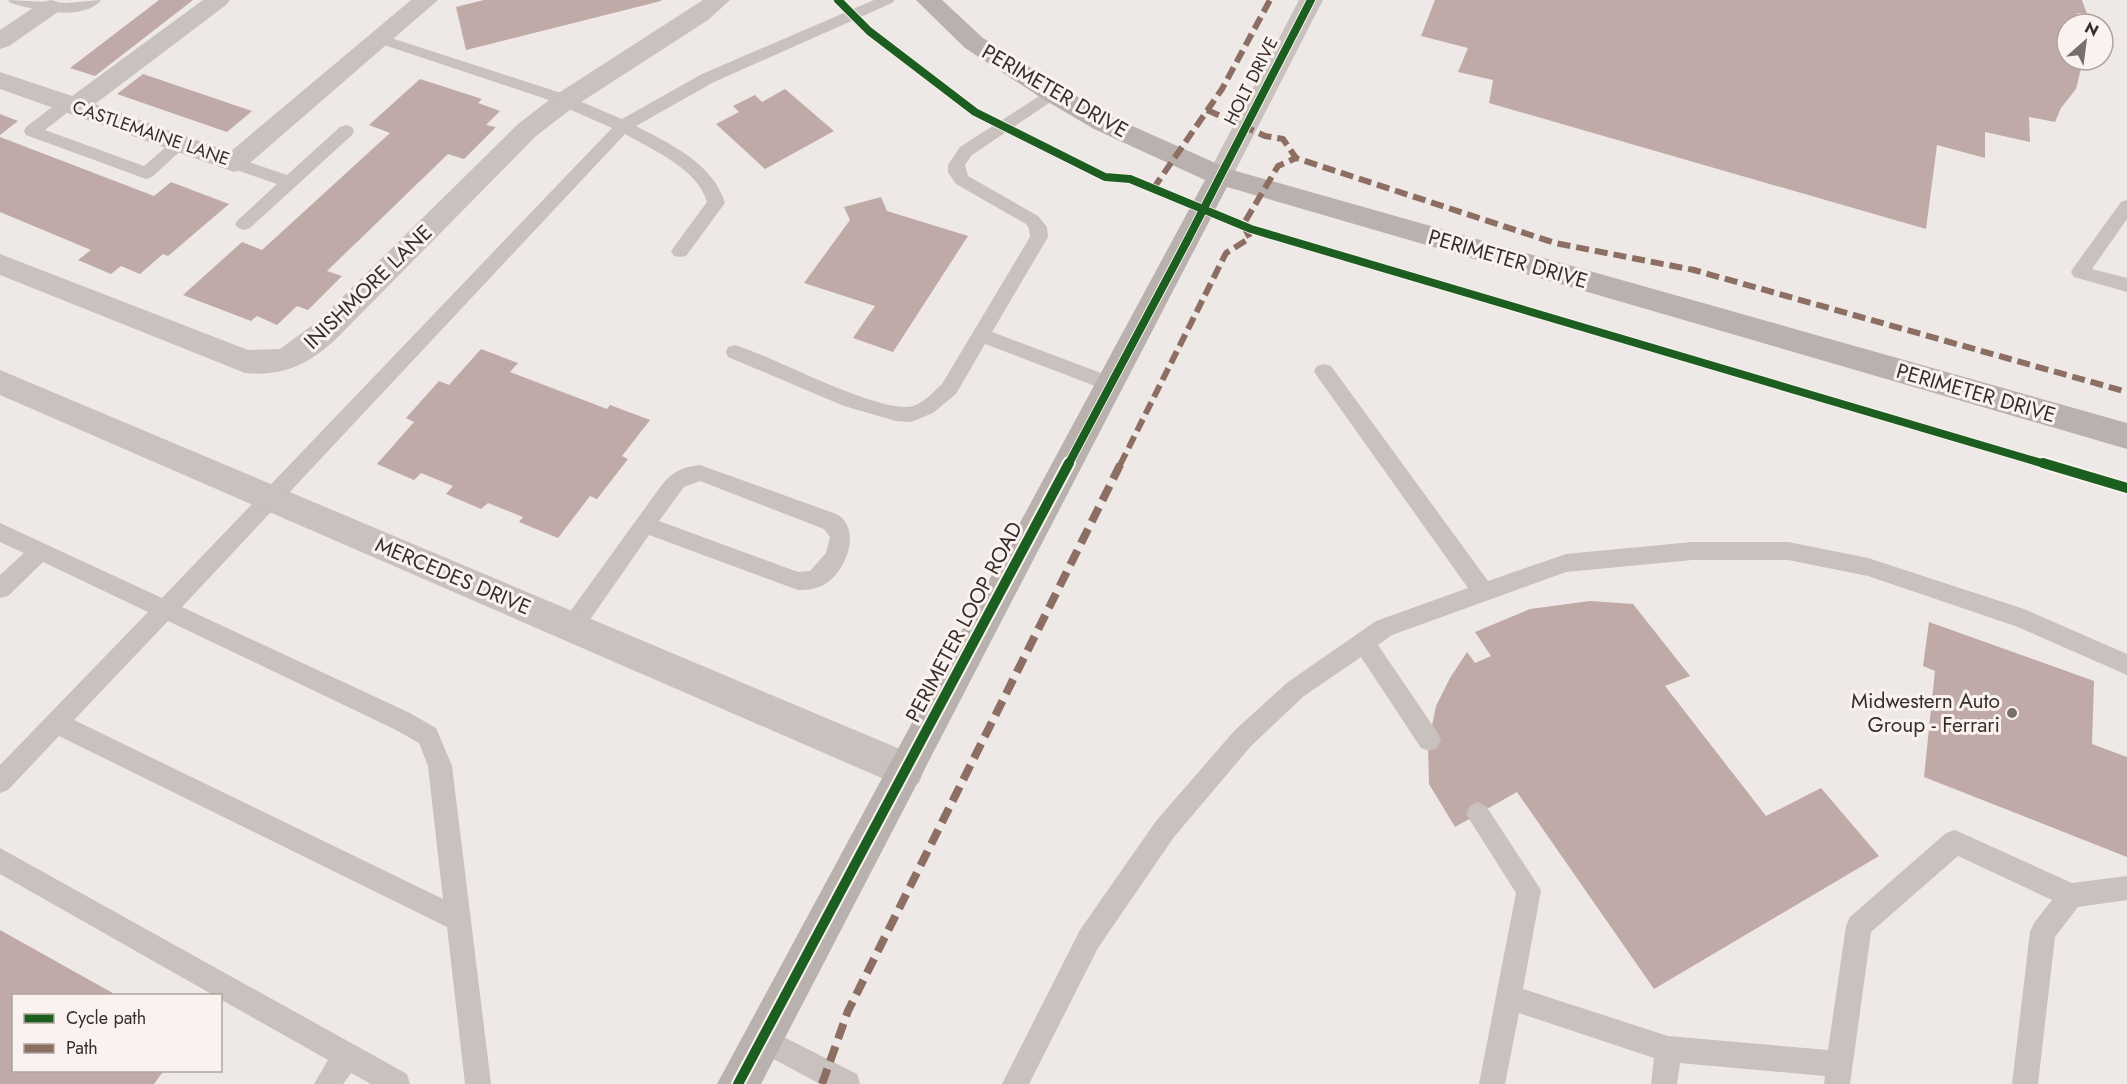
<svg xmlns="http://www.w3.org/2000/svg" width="2127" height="1084" font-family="Jost,sans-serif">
<rect width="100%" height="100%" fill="#eee8e6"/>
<g fill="#c0aaa8">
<path d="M159,0H193L95,76L70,68Z"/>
<path d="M484,0H661V1L466,50L456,7Z"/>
<path d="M1435,0H2082L2087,14L2077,13V24H2067V60H2083L2076,89L2061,108L2055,122L2029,117L2030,142L1985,132V158L1937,145L1926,229L1489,103L1493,80L1458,72L1468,48L1421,36Z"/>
<path d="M143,74L252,111L227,132L117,94Z"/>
<path d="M420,79L482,99L478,103L500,111L486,125L496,127L464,159L448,154L327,271L342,276L308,310L297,306L277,325L257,316L251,321L183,295L242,242L262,250L390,133L369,125Z"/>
<path d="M785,89L834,131L765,169L716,124L739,112L733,106L755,95L762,102Z"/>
<path d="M0,114L18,121L0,135Z"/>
<path d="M0,137L154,196L171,182L229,204L168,256L163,254L140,274L121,266L111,274L78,260L91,250L0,212Z"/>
<path d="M881,197L887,211L968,236L893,352L853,338L875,306L804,283L850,220L844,207Z"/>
<path d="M481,349L518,363L510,372L607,409L610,405L650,420L622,456L628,459L597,499L590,496L558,538L519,522L523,517L488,503L481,509L446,494L453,486L421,473L414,480L377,464L414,422L406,418L439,381L449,385Z"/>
<path d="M1590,601L1633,604L1690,676L1665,686L1766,816L1821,788L1879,856L1654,989L1517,792L1455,827L1429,784L1428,746L1436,706L1450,678L1467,652L1475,663L1491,656L1475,632L1530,609Z"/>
<path d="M1929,622L2094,681L2092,744L2127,757V857L1924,777L1935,671L1923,666Z"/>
<path d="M0,930L118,996H14V1070H164L154,1084H0Z"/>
</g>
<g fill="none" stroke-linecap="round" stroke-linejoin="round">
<g fill="#c8c1be" fill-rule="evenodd">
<path d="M8,0L66,3L101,0C83,22 34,10 11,3Z"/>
<path d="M874,0H895L892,3L714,82L636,126C670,144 713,163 725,203L686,256L680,257L674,256L671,251L707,202C698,169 653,150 625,134L182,607L410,713L436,728L452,766L491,1084H465L447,927L59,736L8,790L0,793V765L148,612L43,562L8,596L0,598V575L24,553L0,542V523L162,598L612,128L546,99L375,42L372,39L375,36H385L558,92L622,119L702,74ZM168,621L394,729L419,743L428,766L443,899L74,720Z"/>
<path d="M1052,88L1058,89L1060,93L1058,97L972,155L965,165L968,176L1038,216L1047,227L1048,237L992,332L1117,379L1120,384L1117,389L1110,392L1103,389L985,344L956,394L933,413L911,422L896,421L844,406L728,357L726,352L728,347L735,345C772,356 880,415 913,406C924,403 934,391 942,384L1030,237L1029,229L1026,224L956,184L948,172V165L960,147Z"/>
<path d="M67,99L73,100L75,104L73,108L45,130L144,166L174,140H186L188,144L152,177L146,179L26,135L24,131L26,127L61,100Z"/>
<path d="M346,125L352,127L354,131L352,135L250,228L244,230L238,228L235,224L238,220L277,184L228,167L226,163L228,159L234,157L287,175L340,127Z"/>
<path d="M2127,200V219L2092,269L2127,278V292L2074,277L2071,272L2074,267L2121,202Z"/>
<path d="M1324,364L1331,366L1488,581L1566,554L1692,542H1788L1868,558L2024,609L2127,654V675L2018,627L1868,576L1788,560H1692L1566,572L1392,635L1378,645L1437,732L1441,740L1437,748L1429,751L1421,748L1361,657L1304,696L1251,746L1174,837L1098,948L1029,1084H1002L1080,930L1156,821L1235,730L1288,682L1376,621L1468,588L1317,376L1314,371L1317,366Z"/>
<path d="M700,465L825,510C831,512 838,514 842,518C860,536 844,573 825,584C817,589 807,590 798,590L649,535L580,634L572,637L564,634L561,627L564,620L661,486C672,472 682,467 700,465ZM700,481L824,529L830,537L826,553L810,571L798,572L659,521L684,487Z"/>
<path d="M1478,802L1486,806L1541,890L1523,989L1668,1036L1828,1050L1846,926L1850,917L1946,833L1955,830L2072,883L2127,876V900L2078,907L2055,937L2038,1084H2012L2030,932L2034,923L2052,900L1958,856L1871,932L1850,1084H1824L1825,1076L1680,1063L1677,1084H1651L1654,1058L1519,1013L1505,1084H1479L1516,893L1466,814L1470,806Z"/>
<path d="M0,848L407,1074L410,1084H371L351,1073L343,1084H314L328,1060L220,999V996H215L0,874Z"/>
<path d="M762,1026L857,1074L860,1084H820L753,1048L749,1039L753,1030Z"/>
</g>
<g fill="#c8c1be" fill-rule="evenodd">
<path d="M51,0L58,2L62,7L58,12L9,46L0,49V30L42,2Z"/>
<path d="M203,0H230L226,5L95,104L230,152L411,0H438L243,169L234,172L0,89V72L72,96Z"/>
<path d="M703,0H730L708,20L575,106L536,136L338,337C311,363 284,377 245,373L0,275V254L248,350L280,349L318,321L518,124L557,94Z"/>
<path d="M1299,0H1323L1229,183L1220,185L1211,183L1207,176Z"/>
<path d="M0,370L919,757L924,770L919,783L906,788L893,783L0,395Z"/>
</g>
<path fill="#b8b1ae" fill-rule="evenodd" d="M916,0H942L983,38L1061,87L1112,117L1229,169L2127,423V449L1227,187L761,1084H717L1205,180L1094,129L1043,99L965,48Z"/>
<g stroke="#8d6e63" stroke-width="6" stroke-dasharray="13 6" stroke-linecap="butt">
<path d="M1207,110L1265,136L1283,139L1296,158L1555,243L1694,270L2127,392"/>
<path d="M1153,189L1222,89L1270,0"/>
<path d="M1120,465L1226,253L1250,238L1243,225L1278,166L1296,158"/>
</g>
<path stroke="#8d6e63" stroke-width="8" stroke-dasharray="16 8" stroke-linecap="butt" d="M822,1084L848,1011L1121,463"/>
<defs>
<g id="cycleway-far1">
<path d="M838,0L869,31L975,112L1105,177L1130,179L1251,229L2048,465"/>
<path d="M1068,465L1186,243L1311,0"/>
</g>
<g id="cycleway">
<path d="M2043,463L2127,488"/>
<path d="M738,1084L1069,463"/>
</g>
</defs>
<use href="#cycleway-far1" stroke="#faf2ee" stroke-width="10"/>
<use href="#cycleway" stroke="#faf2ee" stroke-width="14"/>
<use href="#cycleway-far1" stroke="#1b5e20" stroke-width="8"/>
<use href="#cycleway" stroke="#1b5e20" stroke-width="10"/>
</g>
<circle fill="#786f6d" stroke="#faf2ee" stroke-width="2" cx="2012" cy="713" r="6"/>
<g text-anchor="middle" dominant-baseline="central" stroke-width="6" stroke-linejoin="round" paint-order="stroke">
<g font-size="18" fill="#392e2c" stroke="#faf2ee">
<text transform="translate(1251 81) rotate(-63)">HOLT DRIVE</text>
<text transform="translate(151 133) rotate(19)">CASTLEMAINE LANE</text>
</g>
<g font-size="21" fill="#392e2c" stroke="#faf2ee">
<text transform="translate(1055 91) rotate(30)">PERIMETER DRIVE</text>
<text transform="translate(1508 259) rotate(16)">PERIMETER DRIVE</text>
<text transform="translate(368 287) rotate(-44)">INISHMORE LANE</text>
<text transform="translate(1976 393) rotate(16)">PERIMETER DRIVE</text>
<text transform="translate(453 576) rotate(23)">MERCEDES DRIVE</text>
<text transform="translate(964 622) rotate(-62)">PERIMETER LOOP ROAD</text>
</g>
<g font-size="21" fill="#392e2c" stroke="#faf2ee" text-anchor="end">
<text x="2000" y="701">Midwestern Auto<tspan x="2000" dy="24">Group - Ferrari</tspan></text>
</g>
</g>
<rect x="12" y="994" width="210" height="78" fill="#faf2ee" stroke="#ada4a0" stroke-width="1.5"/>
<rect x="24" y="1014" width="30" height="9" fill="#1b5e20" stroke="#ada4a0" stroke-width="1.5"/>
<text x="66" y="1024" font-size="18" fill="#392e2c">Cycle path</text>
<rect x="24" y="1044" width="30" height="9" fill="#8d6e63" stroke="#ada4a0" stroke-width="1.5"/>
<text x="66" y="1054" font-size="18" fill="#392e2c">Path</text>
<g transform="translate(2085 42) rotate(28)"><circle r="28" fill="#faf2ee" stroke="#ada4a0" stroke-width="1.5"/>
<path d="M0-4.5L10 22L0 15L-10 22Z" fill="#786f6d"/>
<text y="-9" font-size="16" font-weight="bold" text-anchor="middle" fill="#392e2c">N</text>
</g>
</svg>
